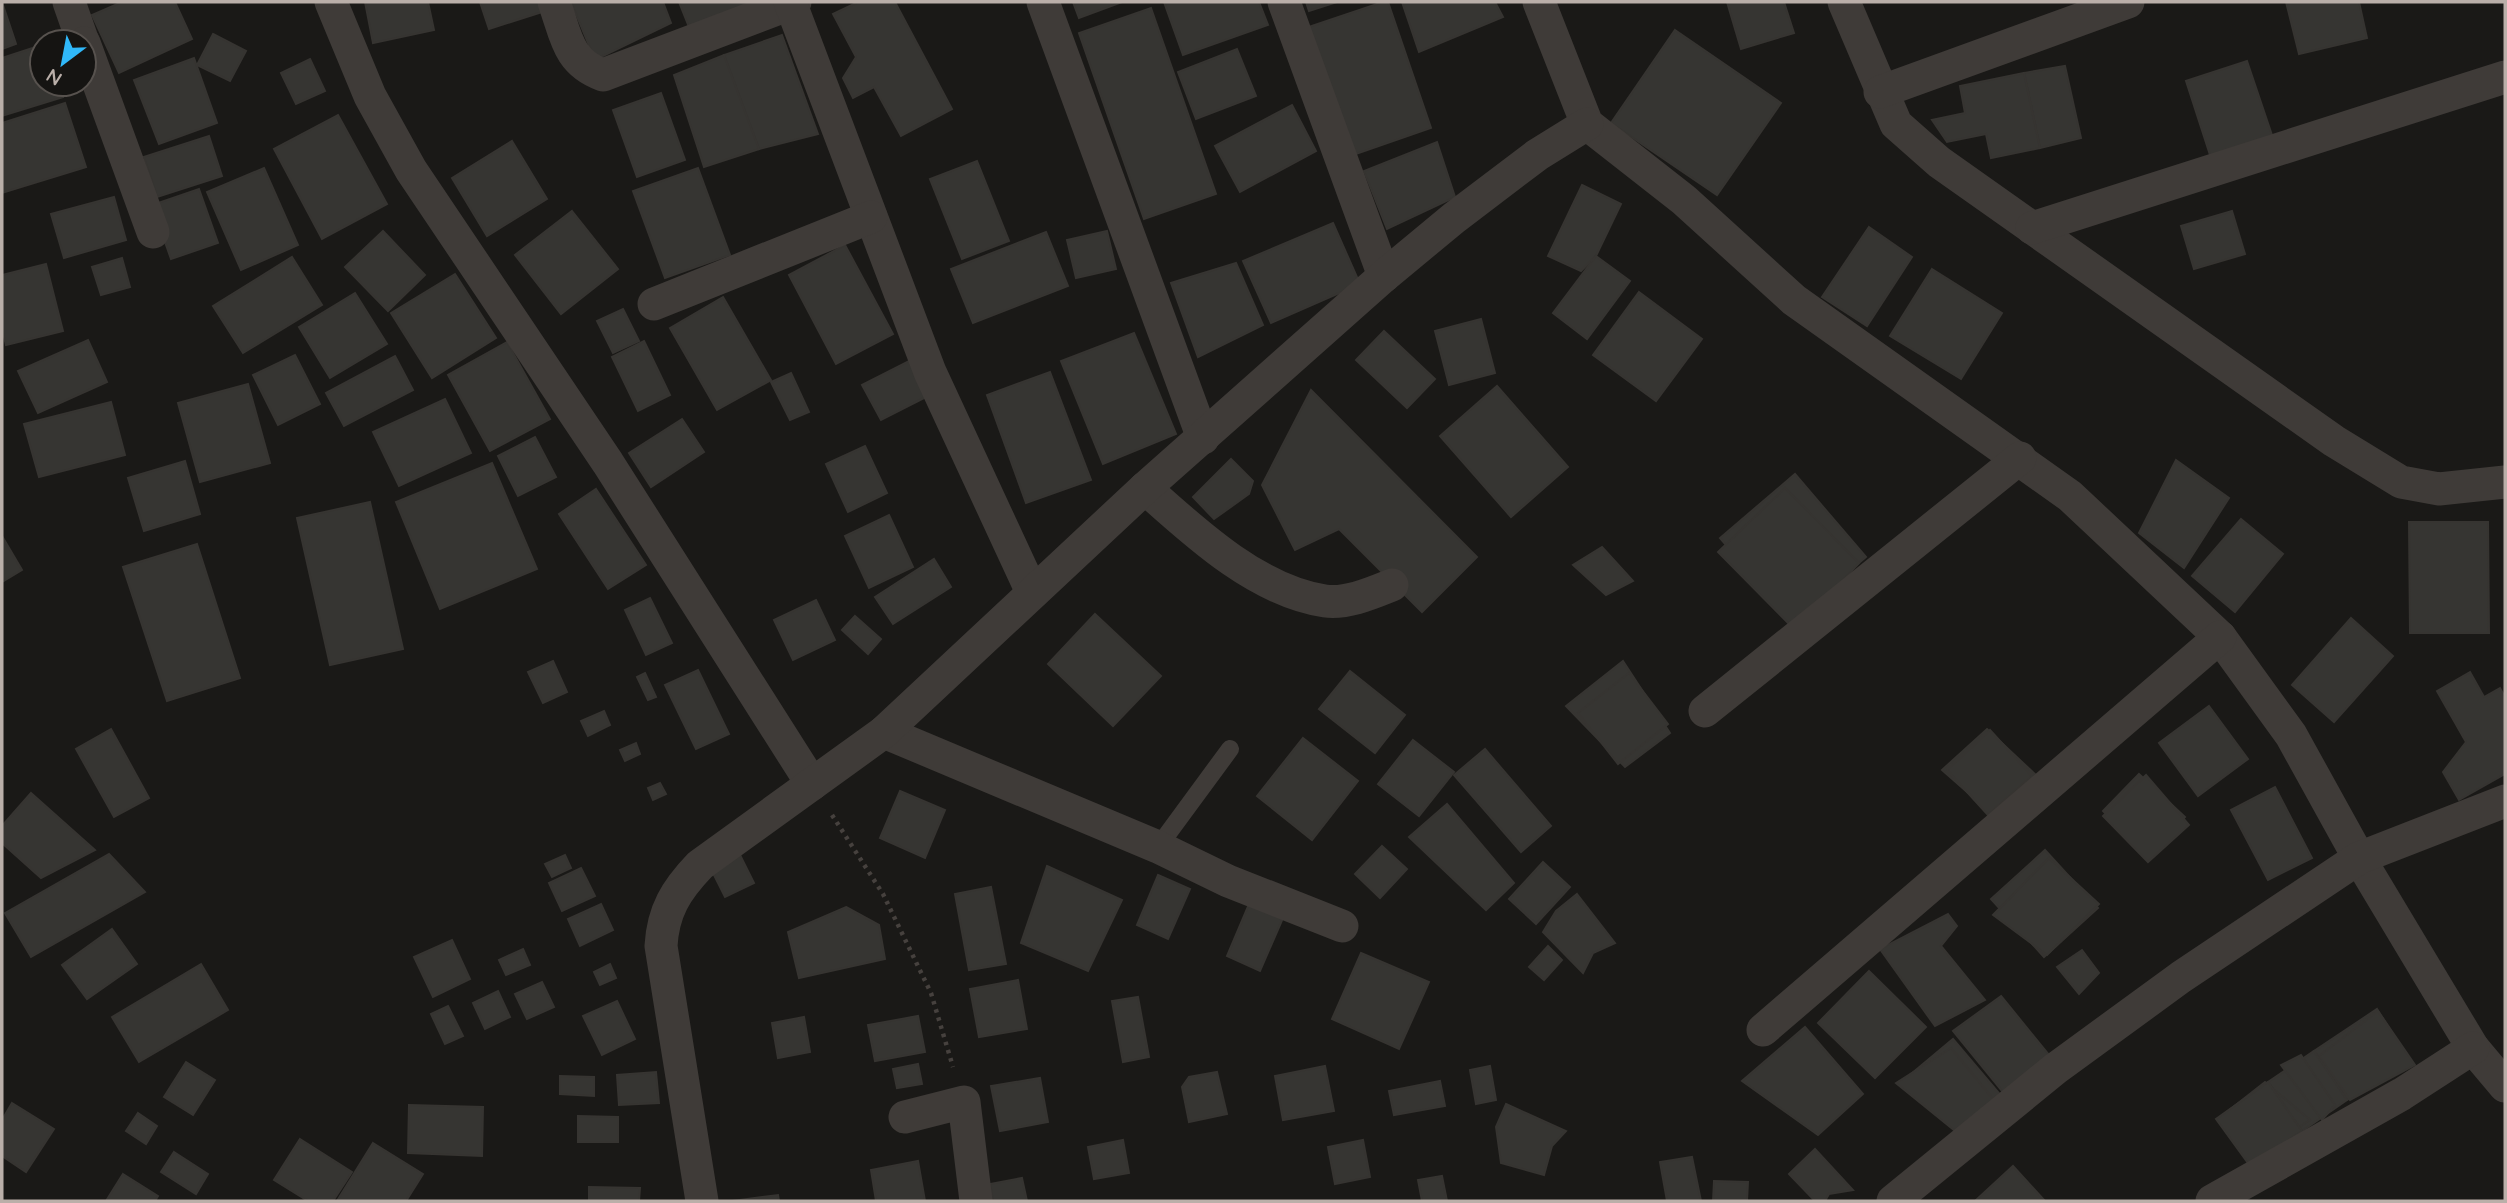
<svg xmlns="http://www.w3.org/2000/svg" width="2507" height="1203" font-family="Quicksand,sans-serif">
<rect width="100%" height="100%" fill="#1a1917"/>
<g fill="#363532" stroke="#363431" stroke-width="2">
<path d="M2,2L16,44L2,49Z"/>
<path d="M122,2H175L192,39L119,73L92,15Z"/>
<path d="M365,2H428L434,30L373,43Z"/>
<path d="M480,2H539L542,12L489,29Z"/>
<path d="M571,2H663L671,23L595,60Z"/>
<path d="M679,2H754L689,27Z"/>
<path d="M858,2H895L952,109L901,136L874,87L853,98L843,78L856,57L833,14Z"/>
<path d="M1073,2H1122L1079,18Z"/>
<path d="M1164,2H1259L1268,25L1183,55Z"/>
<path d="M1306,2H1337L1309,11Z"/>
<path d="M1383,2H1388L1431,128L1353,155L1309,27Z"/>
<path d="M1402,2H1495L1503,17L1419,52Z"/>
<path d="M1727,2H1784L1794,33L1741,49Z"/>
<path d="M2286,2H2359L2367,38L2299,54Z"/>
<path d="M1151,8L1216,194L1144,219L1079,33Z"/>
<path d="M1675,30L1781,103L1717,195L1611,123Z"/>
<path d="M213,34L246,51L230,81L197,65Z"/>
<path d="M782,35L818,134L759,149L724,55Z"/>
<path d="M42,45V84H58L63,97L2,116V58Z"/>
<path d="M1237,49L1256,96L1196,119L1178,72Z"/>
<path d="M724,55L759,149L704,167L674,75Z"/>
<path d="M194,58L217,123L159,144L134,80Z"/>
<path d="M310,59L325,91L296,104L281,73Z"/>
<path d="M2247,61L2273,138L2211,158L2186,81Z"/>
<path d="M2065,66L2081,138L2040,148L2024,73Z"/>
<path d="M2024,73L2040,148L1991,158L1986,134L1947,142L1932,120L1965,113L1960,86Z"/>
<path d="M661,93L685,160L637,177L613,110Z"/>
<path d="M65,103L86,167L2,193V123Z"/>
<path d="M1292,105L1316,151L1240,192L1215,146Z"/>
<path d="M338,115L387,204L322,239L274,149Z"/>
<path d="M209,136L222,176L157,197L144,157Z"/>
<path d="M512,141L547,199L487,236L452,178Z"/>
<path d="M1437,142L1455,197L1387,229L1364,171Z"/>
<path d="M977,161L1009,241L962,259L930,179Z"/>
<path d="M264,168L298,245L241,270L207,192Z"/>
<path d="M698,168L730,255L665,278L633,191Z"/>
<path d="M1582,185L1621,204L1596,256L1581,271L1548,256Z"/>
<path d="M199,189L218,243L171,259L152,205Z"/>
<path d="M114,197L126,240L64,258L51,214Z"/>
<path d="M572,211L618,269L561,314L515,255Z"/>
<path d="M2232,211L2245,254L2194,269L2181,226Z"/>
<path d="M1333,223L1360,284L1271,323L1243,261Z"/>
<path d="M1869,227L1912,257L1867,326L1822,297Z"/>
<path d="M383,231L425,275L388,311L345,267Z"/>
<path d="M1107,231L1116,269L1076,278L1067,240Z"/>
<path d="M1046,232L1068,286L973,323L951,269Z"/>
<path d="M845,245L893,334L836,364L789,275Z"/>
<path d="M1596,256L1630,281L1587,339L1553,313Z"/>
<path d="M292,257L322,305L243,353L213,306Z"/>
<path d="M122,258L130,287L101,295L92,267Z"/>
<path d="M1236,263L1263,325L1198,357L1171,283Z"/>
<path d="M46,264L63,331L6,345L2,329V275Z"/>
<path d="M1932,269L2002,313L1961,379L1890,336Z"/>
<path d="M455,274L496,338L432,378L391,313Z"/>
<path d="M1639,292L1702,339L1656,401L1593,355Z"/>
<path d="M355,293L387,344L330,378L299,327Z"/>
<path d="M723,297L771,380L717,410L670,328Z"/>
<path d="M623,309L639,341L613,353L597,321Z"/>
<path d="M1481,319L1495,373L1449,385L1435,331Z"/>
<path d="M1384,331L1435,379L1407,408L1356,360Z"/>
<path d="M1134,333L1176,434L1103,464L1061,361Z"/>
<path d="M88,340L107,382L38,413L18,371Z"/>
<path d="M644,341L670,395L638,411L612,357Z"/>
<path d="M507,342L550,419L490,451L448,375Z"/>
<path d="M295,355L320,404L278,425L253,375Z"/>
<path d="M395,356L413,390L344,426L326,393Z"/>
<path d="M909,361L928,396L881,420L862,385Z"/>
<path d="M1050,372L1091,480L1026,503L987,395Z"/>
<path d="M791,373L809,412L790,420L771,382Z"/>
<path d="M248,384L270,463L200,482L178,403Z"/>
<path d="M1497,386L1568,467L1511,517L1440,436Z"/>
<path d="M1311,390L1477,557L1422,612L1339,529L1295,550L1262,485Z"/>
<path d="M445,399L471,453L399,486L373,432Z"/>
<path d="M111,402L125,455L39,477L24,424Z"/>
<path d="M682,419L704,452L651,487L629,453Z"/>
<path d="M535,437L556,477L518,496L498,456Z"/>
<path d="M865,446L887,493L848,512L826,464Z"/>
<path d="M1231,459L1253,481L1249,494L1214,519L1193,497Z"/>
<path d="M2176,460L2229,498L2184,568L2139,533Z"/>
<path d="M185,461L200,514L144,531L128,478Z"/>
<path d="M492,463L537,569L440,609L396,502Z"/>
<path d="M1795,474L1866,557L1792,621L1720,538Z"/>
<path d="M1785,488L1859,563L1796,631L1718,552Z"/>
<path d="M596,489L646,565L608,589L559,514Z"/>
<path d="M370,502L403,649L330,665L297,518Z"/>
<path d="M889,515L913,567L869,588L845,536Z"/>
<path d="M2241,519L2283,554L2235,612L2192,576Z"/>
<path d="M2409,522H2488L2489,633H2410Z"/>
<path d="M2,536L22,570L2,582Z"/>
<path d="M197,544L240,678L167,701L123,567Z"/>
<path d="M1602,547L1633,581L1606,595L1573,565Z"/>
<path d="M934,559L951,587L893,624L875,597Z"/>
<path d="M650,598L672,643L646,655L625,610Z"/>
<path d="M816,600L835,640L793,660L774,620Z"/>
<path d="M1095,614L1161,676L1113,726L1048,664Z"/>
<path d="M855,616L881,639L868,654L842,630Z"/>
<path d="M2351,618L2393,656L2334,722L2292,685Z"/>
<path d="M553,661L567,692L543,703L528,672Z"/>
<path d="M1623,661L1670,733L1625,767L1566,706Z"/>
<path d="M698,670L729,734L696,749L665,685Z"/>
<path d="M1350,671L1405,715L1375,753L1319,709Z"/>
<path d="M2470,672L2484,697L2500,688L2505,697V774L2459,800L2443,772L2466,742L2437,691Z"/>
<path d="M645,673L656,697L648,700L637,677Z"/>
<path d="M1629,673L1668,724L1618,764L1578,713Z"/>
<path d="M2209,706L2248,759L2198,796L2159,743Z"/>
<path d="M604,711L610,725L588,736L581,721Z"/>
<path d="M111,729L149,798L114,817L76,749Z"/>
<path d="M1987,729L2038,777L1992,814L1942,770Z"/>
<path d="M1990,730L2032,776L1988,815L1947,770Z"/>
<path d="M1303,738L1358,781L1312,840L1257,796Z"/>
<path d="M1413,740L1454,772L1419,816L1378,784Z"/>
<path d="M636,743L640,754L625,761L620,750Z"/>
<path d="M1485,749L1551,826L1521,852L1454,775Z"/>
<path d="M2139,774L2185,817L2148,855L2103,811Z"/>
<path d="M2146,775L2189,825L2148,862L2103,816Z"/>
<path d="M660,783L666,794L653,800L648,788Z"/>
<path d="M2275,787L2312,858L2268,880L2231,810Z"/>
<path d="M900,791L945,810L925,858L880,838Z"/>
<path d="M31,793L95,850L41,878L2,843V826Z"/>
<path d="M1447,804L1514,883L1486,910L1409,837Z"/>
<path d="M1382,846L1407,869L1380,898L1355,874Z"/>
<path d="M2045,850L2098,908L2044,957L1991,899Z"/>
<path d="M109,854L145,892L31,957L5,913Z"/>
<path d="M565,855L571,868L552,877L545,864Z"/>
<path d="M740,855L754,883L725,897L711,869Z"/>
<path d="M2049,858L2099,904L2047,955L1993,915Z"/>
<path d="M1543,862L1570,887L1536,924L1509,899Z"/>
<path d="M1047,866L1122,900L1088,971L1021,943Z"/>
<path d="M581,868L595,896L562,911L549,883Z"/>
<path d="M1158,875L1190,889L1168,939L1137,925Z"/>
<path d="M991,887L1006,964L969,970L955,894Z"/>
<path d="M1577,894L1615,943L1593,953L1583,973L1543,932L1556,911Z"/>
<path d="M601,904L613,930L580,946L568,919Z"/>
<path d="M1249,904L1283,918L1260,971L1227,956Z"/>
<path d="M846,907L879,925L885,959L799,978L788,932Z"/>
<path d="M1948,914L1957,926L1941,946L1985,1000L1935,1026L1880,949Z"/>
<path d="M112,929L137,964L87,999L62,965Z"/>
<path d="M452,940L470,979L433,997L414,957Z"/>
<path d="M1548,946L1562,960L1544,980L1529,967Z"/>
<path d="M523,949L530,965L506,975L499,960Z"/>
<path d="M2082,950L2099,973L2079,994L2057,967Z"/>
<path d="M1361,953L1429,982L1399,1049L1332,1019Z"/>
<path d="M201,964L228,1010L139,1062L112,1017Z"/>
<path d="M610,964L616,978L600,985L594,972Z"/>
<path d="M1869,971L1926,1027L1875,1078L1818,1023Z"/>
<path d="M1018,980L1027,1029L979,1037L970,989Z"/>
<path d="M542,982L554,1007L527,1019L515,994Z"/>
<path d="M498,991L510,1017L485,1029L473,1003Z"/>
<path d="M2001,996L2054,1061L2007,1097L1953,1031Z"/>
<path d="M1138,997L1149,1057L1123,1062L1112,1001Z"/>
<path d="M617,1001L635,1039L602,1055L583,1016Z"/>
<path d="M448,1006L463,1036L445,1044L431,1014Z"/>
<path d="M2377,1009L2410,1061L2347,1100L2314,1051Z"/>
<path d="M2378,1011L2415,1065L2350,1100L2319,1056Z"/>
<path d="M918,1016L925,1052L875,1061L868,1025Z"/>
<path d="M804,1017L810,1052L778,1058L772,1023Z"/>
<path d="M1805,1027L1863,1094L1818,1135L1742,1081Z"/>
<path d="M1953,1039L2008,1104L1965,1141L1910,1075Z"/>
<path d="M1951,1048L1999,1106L1960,1135L1896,1083Z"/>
<path d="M2314,1051L2347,1100L2302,1131L2268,1082Z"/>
<path d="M2301,1055L2335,1105L2322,1120L2281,1065Z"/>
<path d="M186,1062L215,1080L193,1115L164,1097Z"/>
<path d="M918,1064L922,1084L897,1088L893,1069Z"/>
<path d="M1325,1066L1334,1111L1283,1120L1275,1076Z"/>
<path d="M1490,1066L1496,1100L1476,1104L1470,1070Z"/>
<path d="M656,1072L659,1103L619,1105L617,1075Z"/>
<path d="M1217,1072L1227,1114L1189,1122L1182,1087L1189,1077Z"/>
<path d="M560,1076L594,1077V1096L560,1094Z"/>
<path d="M1040,1078L1048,1122L1000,1131L991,1086Z"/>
<path d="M1440,1081L1445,1106L1394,1115L1389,1091Z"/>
<path d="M2265,1082L2310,1120L2264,1150L2223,1115Z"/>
<path d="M2268,1082L2302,1131L2250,1166L2216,1119Z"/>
<path d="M12,1103L54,1129L26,1172L2,1156V1120Z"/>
<path d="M1506,1104L1566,1131L1552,1146L1544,1175L1501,1163L1496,1127Z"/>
<path d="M409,1105L483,1107L482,1156L408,1153Z"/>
<path d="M138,1113L157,1126L146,1144L126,1131Z"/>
<path d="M578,1116L618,1117V1142H578Z"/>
<path d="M300,1139L352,1172L333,1201H308L274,1180Z"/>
<path d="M1123,1140L1129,1173L1094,1179L1088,1147Z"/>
<path d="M1363,1140L1370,1177L1335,1184L1328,1147Z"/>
<path d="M373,1143L423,1174L406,1201H337Z"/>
<path d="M1815,1149L1853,1190L1829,1194L1825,1201H1815L1789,1174Z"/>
<path d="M174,1152L208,1174L196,1194L161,1172Z"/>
<path d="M1692,1157L1701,1201H1667L1660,1162Z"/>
<path d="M918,1161L925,1201H876L871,1170Z"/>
<path d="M2013,1166L2045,1201H1975Z"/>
<path d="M123,1174L158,1196L155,1201H106Z"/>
<path d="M1442,1176L1447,1201H1422L1418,1180Z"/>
<path d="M1022,1178L1027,1201H993L990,1184Z"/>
<path d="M1714,1181L1748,1182L1747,1201H1713Z"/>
<path d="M589,1187L640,1188L639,1201H589Z"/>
<path d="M778,1195L779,1201H732Z"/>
</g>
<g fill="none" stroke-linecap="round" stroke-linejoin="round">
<path stroke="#46413e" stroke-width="4.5" stroke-dasharray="3.5 5" stroke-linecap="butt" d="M832,815L883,894L931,993L953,1067"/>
<path stroke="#3f3b38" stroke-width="18" d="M1158,847L1230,749"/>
<g stroke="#3f3b38" stroke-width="33">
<path d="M69,2L83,42"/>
<path d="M331,2L370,96L411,170L608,463L812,784"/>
<path d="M554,2C566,35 567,62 603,75L795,2"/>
<path d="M790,2L930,372L1032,592"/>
<path d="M1043,2L1203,438"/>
<path d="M1284,2L1384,276"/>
<path d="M1539,2L1587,124L1684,200L1794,300L2070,496L2220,637L2291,735L2359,858L2473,1048L2505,1086"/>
<path d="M1844,2L1896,124L1939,162L2334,441L2401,482L2439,489L2505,482"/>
<path d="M84,43L153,232"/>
<path d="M1880,92L2128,2"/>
<path d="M2032,228L2505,77"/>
<path d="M654,304L871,217"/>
<path d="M1145,488C1194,532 1257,591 1325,601C1347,604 1372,593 1392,585"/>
<path d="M1705,711L2020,458"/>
<path d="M884,732L1158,847L1228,881L1342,926"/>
<path d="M1763,1030L2220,637"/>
<path d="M905,1117L964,1102L976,1201"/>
<path d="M702,1201L661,946C663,911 676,890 700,865L884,732L1145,488L1384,276L1454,218L1537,155L1587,124"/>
<path d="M1893,1201L2055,1069L2181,977L2359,858L2505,801"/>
<path d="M2212,1201L2402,1094L2473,1048"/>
</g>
</g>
<rect width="2507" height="1203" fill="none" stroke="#baafa9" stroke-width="7"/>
<g transform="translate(63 63) rotate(212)"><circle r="33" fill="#151412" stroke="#57524e" stroke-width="2"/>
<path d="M0-5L12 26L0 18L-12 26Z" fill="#30b8f9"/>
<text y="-10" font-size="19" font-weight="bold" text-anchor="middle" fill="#baafa9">N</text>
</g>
</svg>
